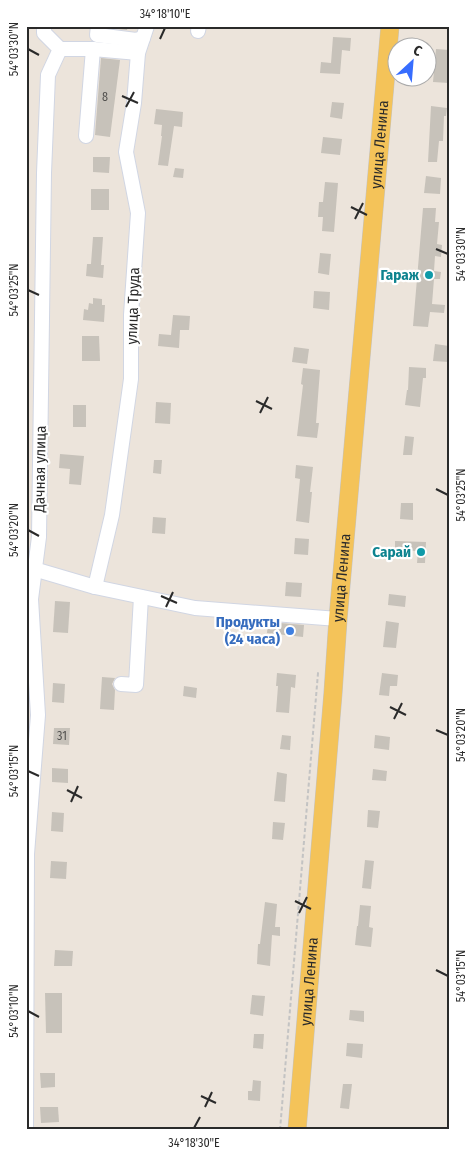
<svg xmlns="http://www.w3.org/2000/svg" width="475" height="1156" font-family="'Fira Sans Condensed',sans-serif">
<rect width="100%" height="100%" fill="#ece4db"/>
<g fill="#c7c2ba">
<path d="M109,26H128L127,30L109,28Z"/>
<path d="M333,37L351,38L350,51L342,50L340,74L320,73L321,62L331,63Z"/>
<path d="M436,49L449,50V83L433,82Z"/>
<path d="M101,58L120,60L110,137L95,135Z"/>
<path d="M332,102L344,103L342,119L330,117Z"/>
<path d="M431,106L447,108L446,116H444L443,141H439L437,162H428Z"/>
<path d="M156,109L183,112L182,127L174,126L168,166L158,165L162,136H161L162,125L154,124Z"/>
<path d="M323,137L342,139L340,155L321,153Z"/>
<path d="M93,157H110L109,173L93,172Z"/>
<path d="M175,168L184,169L183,178L173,177Z"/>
<path d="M426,176L441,178L440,194L424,193Z"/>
<path d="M325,182L338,183L334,232L322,231L323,217H318L319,202H323Z"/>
<rect x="91" y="189" width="18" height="21"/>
<path d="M423,208H436L435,222H439L437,244L442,245L441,257L435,256L434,271L441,272L440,279H434L432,304L445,305L444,313L430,312L428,327L413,326Z"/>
<path d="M93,237H103L101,265H104L103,278L86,276L87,264H91Z"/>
<path d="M320,253L331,254L329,275L318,273Z"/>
<path d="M314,291L330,292L329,310L313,308Z"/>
<path d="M93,298L102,299V305H105L104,322L83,320L84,309L88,310L89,303L93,304Z"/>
<path d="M173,315L190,316L189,330H180L179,348L158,346L159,334L171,335Z"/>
<path d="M82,336H99L100,361H82Z"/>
<path d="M435,344L449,346V362L433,361Z"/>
<path d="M294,347L309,349L307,364L292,362Z"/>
<path d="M409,367L426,368V378H423L420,407L405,405L407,390H408Z"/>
<path d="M303,368L320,370L316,423H319L317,438L297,436L303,385L301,384Z"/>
<path d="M156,402L171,403L170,424L155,423Z"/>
<rect x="73" y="405" width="13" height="22"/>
<path d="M405,436L414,437L412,455H403Z"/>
<path d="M60,454L84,456L81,485L69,484L70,469L59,468Z"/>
<path d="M154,460H162L161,474L153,473Z"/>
<path d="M296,465L313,467L310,492H312L309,523L296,521L300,479L295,478Z"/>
<path d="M401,503H413V520L400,519Z"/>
<path d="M153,517L166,518L165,534L152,533Z"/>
<path d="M295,538L309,539L308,555L294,554Z"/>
<path d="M395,541L426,542L425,563H417L418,551L395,550Z"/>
<path d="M286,582L302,583L301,597L285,596Z"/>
<path d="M389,594L406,596L405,607L388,605Z"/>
<path d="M55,601L70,602L68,633L53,632Z"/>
<path d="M386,621L399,623L396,648L383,647Z"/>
<path d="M268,622L304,625L303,637L267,633Z"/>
<path d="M277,673L296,675L295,688L291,687L289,713L276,712L278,686H276Z"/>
<path d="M382,673L398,675L397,686H390L389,696L379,695Z"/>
<path d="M102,677L115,678L112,684L115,690L114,710L100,709Z"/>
<path d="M53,683L65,684L64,703L52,702Z"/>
<path d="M184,686L197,688L196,698L183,696Z"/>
<path d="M54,728H70L69,745L53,744Z"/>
<path d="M282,735L291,736L290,750L280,749Z"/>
<path d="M375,735L390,737L389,750L374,748Z"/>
<path d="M52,768L68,769V783L52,782Z"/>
<path d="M373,769L387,771L386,781L372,780Z"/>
<path d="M277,772L287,774L285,802L274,801Z"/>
<path d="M368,810L380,811L378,828L367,827Z"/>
<path d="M52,812L64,813L63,832L51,831Z"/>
<path d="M273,822L285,823L283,840L272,839Z"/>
<path d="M365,860L374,861L371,889L362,888Z"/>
<path d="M51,861L67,862L66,879L50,878Z"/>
<path d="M265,902L277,904L275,927H280V936L272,935L270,966L257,964L258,944H260Z"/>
<path d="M360,905L371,906L369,927L373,928L371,947L355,945L357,926H358Z"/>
<path d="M55,950L73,951L72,966H54Z"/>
<path d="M45,993H62V1033H46Z"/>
<path d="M252,995L265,996L263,1016L250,1014Z"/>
<path d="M350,1010L364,1011V1022L349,1020Z"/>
<path d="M254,1034H264L263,1049L253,1048Z"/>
<path d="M347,1043L363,1044L362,1058L346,1056Z"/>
<path d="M40,1073H55V1087L41,1088Z"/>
<path d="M253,1080L261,1081L260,1101L248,1100V1091H252Z"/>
<path d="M343,1084H352L349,1109L340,1108Z"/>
<path d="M40,1107H58L59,1122L41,1123Z"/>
</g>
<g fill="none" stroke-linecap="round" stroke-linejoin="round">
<defs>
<g id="minor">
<path d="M98,26L97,35L136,40L143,38"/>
<path d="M198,31L199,26"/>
<path d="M60,49H93L138,53"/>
<path d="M86,136L93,49"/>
<path d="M27,567L95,587L195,608L338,619"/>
<path d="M95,587L112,515L131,379V315L138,213L126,152L134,103L138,53L147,26"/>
<path d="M121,684L136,685L141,597"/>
<path d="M26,1130L27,854L38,715L31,599L39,537L44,173L48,75L60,49L44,33V26"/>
</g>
<g id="major">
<path id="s1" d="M297,1130L333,693L338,619L390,26"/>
</g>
</defs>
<use href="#minor" stroke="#d1d6e3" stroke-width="16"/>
<use href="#major" stroke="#c3c3c3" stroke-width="19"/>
<path stroke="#c3c3c3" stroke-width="2" stroke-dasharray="4 2.5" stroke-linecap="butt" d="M280,1130L318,673L320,674"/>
<use href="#minor" stroke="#fff" stroke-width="14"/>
<use href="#major" stroke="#f4c359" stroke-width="18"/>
</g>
<path fill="none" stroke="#2a2a2a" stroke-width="2" d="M160,39L165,28M28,49L39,55M122,96L138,103M126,107L134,92M351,207L367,215M355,219L363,203M436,249L448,254M28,290L39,295M256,401L272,409M260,413L268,397M436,489L448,495M28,530L39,536M161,596L177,603M166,607L173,592M390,707L406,715M394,719L402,703M436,730L448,735M28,771L39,776M67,790L82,798M71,802L78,786M295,901L311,909M299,913L307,897M436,970L448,976M28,1011L39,1017M201,1096L216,1103M205,1107L212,1092M194,1128L200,1117"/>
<g fill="#0f9aa8" stroke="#fff" stroke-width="2">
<circle cx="429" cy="275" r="5"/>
<circle cx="421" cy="552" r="5"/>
</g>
<circle fill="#3f7fe0" stroke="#fff" stroke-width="2" cx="290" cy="631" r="5"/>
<g text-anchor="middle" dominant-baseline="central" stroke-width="4.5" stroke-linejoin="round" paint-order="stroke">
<g font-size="12" fill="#51504e">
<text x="105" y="97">8</text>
<text x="62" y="736">31</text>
</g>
<g font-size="15" fill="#2a2a2a" stroke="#fff">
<text stroke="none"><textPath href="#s1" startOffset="989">улица Ленина</textPath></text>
<text transform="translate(133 306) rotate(-88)">улица Труда</text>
<text transform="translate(40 469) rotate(-89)">Дачная улица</text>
<text stroke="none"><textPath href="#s1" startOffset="554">улица Ленина</textPath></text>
<text stroke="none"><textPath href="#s1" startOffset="149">улица Ленина</textPath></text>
</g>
<g font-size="15" font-weight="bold" fill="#0d838f" stroke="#fff" text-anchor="end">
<text x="419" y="275">Гараж</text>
<text x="411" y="552">Сарай</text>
</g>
<g font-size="15" font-weight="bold" fill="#366cbe" stroke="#fff" text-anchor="end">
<text x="280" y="622">Продукты<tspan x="280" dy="17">(24 часа)</tspan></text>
</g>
</g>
<rect width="475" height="1156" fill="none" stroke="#ffffff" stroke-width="55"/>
<g transform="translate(412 62) rotate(26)"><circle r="24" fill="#ffffff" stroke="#aaaaaa"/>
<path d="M0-4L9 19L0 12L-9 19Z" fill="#376dfe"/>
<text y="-8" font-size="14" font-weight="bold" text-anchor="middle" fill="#2a2a2a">С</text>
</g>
<rect x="28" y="28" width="420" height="1100" fill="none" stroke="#2a2a2a" stroke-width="2"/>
<g font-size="12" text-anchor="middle" fill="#2a2a2a">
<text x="165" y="18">34°18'10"E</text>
<text transform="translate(14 49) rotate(-90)" y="4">54°03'30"N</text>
<text transform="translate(461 254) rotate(-90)" y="4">54°03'30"N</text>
<text transform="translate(14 290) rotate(-90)" y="4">54°03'25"N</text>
<text transform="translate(461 495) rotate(-90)" y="4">54°03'25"N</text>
<text transform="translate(14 530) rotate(-90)" y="4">54°03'20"N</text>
<text transform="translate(461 735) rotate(-90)" y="4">54°03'20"N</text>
<text transform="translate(14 771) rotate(-90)" y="4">54°03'15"N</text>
<text transform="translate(461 976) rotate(-90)" y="4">54°03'15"N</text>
<text transform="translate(14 1011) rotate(-90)" y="4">54°03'10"N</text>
<text x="194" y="1147">34°18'30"E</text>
</g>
</svg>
